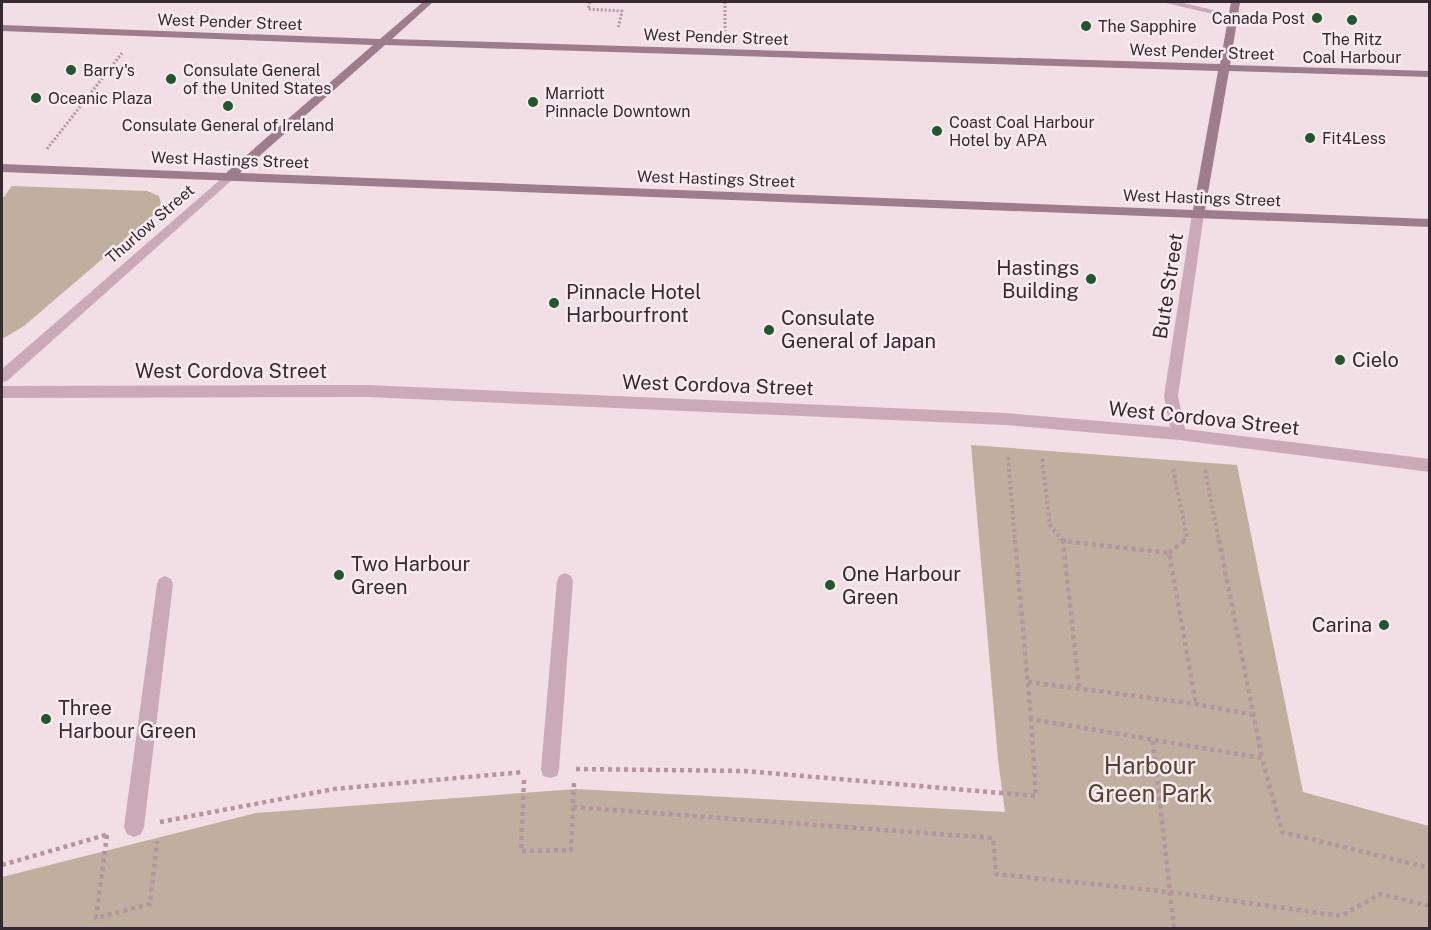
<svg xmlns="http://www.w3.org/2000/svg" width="1431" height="930" font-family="'Public Sans',sans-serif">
<rect width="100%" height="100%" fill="#f2dee5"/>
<g fill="#c0af9e">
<path d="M12,186L147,191L159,196L161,203L156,213L24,326L2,339V199Z"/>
<path d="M971,445L1237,465L1303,792L1429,826V928H2V877L256,813L576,789L1005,812L998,759Z"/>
</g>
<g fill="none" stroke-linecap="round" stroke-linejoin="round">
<g stroke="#b594a2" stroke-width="3" stroke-dasharray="2 2" stroke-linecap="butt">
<path d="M590,2L588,9L622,11L618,29"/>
<path d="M725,2V31"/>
<path d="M47,149L122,53"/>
</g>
<g stroke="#b594a2" stroke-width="4" stroke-dasharray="3 3" stroke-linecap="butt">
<path d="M1008,457L1015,541"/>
<path d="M1042,459L1050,525L1063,541"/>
<path d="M1173,469L1187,538L1183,541"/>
<path d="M1205,470L1219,541"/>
<path d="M1063,541H1066"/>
</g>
<g stroke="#b594a2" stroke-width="4.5" stroke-dasharray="4 4" stroke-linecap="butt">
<path d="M1015,540L1031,719"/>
<path d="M1219,540L1262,758"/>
<path d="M1169,553L1185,540"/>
<path d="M1028,682L1196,704L1253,715"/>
<path d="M1079,687L1063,541L1169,553L1196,704"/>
<path d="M1153,741L1174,928"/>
<path d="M576,769L745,771L1036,796L1031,719L1262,758L1282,832L1430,868"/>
<path d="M524,780L521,851L571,850L574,782"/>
<path d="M573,807L993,838L996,874L1170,892L1341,916L1380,894L1430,906"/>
<path d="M160,822L334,789L524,772"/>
<path d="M107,835L96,918L150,904L157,841"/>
<path d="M2,865L109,834"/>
</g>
<g fill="#caaab7" fill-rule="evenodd">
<path d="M1162,2H1179L1239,16L1234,19Z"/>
<path d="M565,573L571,576L573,581L559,769L557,776L550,778L543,776L541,769L557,581L559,576Z"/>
<path d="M165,576L171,579L173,584L144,827L141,834L134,837L127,834L124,827L157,584L159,579Z"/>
</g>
<g fill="#caaab7" fill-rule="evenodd">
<path d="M228,173L234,177L232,180L7,381L2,382V369Z"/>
<path d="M1198,210L1204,214L1178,396L1185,429L1430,459V472L1179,440L1005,425L367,397L2,398V386L367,385L1005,413L1170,427L1164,396L1192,214Z"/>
</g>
<path fill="#9d7c8c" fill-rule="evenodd" d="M423,2H433L392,39L1220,64L1231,2H1240L1230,65L1430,71V77L1229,71L1205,210L1430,219V227L2,172V164L226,173L373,45L2,31V25L380,39ZM385,45L1218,71L1193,210L240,173Z"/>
</g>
<g fill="#20572c" stroke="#f9ebef" stroke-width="2">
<circle cx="1317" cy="18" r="6"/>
<circle cx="1352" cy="20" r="6"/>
<circle cx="1086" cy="26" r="6"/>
<circle cx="71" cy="70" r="6"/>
<circle cx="171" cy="79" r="6"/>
<circle cx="36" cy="98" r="6"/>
<circle cx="533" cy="102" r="6"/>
<circle cx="228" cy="106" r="6"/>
<circle cx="937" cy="131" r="6"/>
<circle cx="1310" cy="138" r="6"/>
<circle cx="1091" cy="279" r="6"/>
<circle cx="554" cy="303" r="6"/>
<circle cx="769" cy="330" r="6"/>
<circle cx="1340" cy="360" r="6"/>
<circle cx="339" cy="575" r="6"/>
<circle cx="830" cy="585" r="6"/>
<circle cx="1384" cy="625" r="6"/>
<circle cx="46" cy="719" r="6"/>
</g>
<g text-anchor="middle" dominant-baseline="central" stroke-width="5" stroke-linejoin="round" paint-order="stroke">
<g font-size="16" fill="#372931" stroke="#f9ebef" text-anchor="start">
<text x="1305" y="18" text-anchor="end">Canada Post</text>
<text x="1098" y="26">The Sapphire</text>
<text x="1352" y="39" text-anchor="middle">The Ritz<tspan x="1352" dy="18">Coal Harbour</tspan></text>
<text x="83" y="70">Barry's</text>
<text x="183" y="70">Consulate General<tspan x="183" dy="18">of the United States</tspan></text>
<text x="545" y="93">Marriott<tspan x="545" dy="18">Pinnacle Downtown</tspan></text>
<text x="48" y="98">Oceanic Plaza</text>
<text x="949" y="122">Coast Coal Harbour<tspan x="949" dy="18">Hotel by APA</tspan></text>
<text x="228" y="125" text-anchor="middle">Consulate General of Ireland</text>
<text x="1322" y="138">Fit4Less</text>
</g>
<g font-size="16" fill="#372931" stroke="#f9ebef">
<text transform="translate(230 22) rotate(2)">West Pender Street</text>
<text transform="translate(716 37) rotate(2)">West Pender Street</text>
<text transform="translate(1202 52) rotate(2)">West Pender Street</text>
<text transform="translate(230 160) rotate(2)">West Hastings Street</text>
<text transform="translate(716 179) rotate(2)">West Hastings Street</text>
<text transform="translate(1202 198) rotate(2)">West Hastings Street</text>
<text transform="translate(150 224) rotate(-41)">Thurlow Street</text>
</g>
<g font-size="20" fill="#372931" stroke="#f9ebef" text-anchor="start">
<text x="1079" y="268" text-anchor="end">Hastings<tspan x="1079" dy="23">Building</tspan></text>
<text x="566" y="292">Pinnacle Hotel<tspan x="566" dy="23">Harbourfront</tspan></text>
<text x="781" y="318">Consulate<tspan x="781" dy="23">General of Japan</tspan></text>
<text x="1352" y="360">Cielo</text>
<text x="351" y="564">Two Harbour<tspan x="351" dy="23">Green</tspan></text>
<text x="842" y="574">One Harbour<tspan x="842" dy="23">Green</tspan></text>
<text x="1372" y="625" text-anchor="end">Carina</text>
<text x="58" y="708">Three<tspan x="58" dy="23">Harbour Green</tspan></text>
</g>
<g font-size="20" fill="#372931" stroke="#f9ebef">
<text transform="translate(1168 286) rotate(-81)">Bute Street</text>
<text x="231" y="371">West Cordova Street</text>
<text transform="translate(718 385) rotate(2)">West Cordova Street</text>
<text transform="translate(1204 418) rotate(6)">West Cordova Street</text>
</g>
<g font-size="24" fill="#55422e" stroke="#f9ebef">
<text x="1150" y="765">Harbour<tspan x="1150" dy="28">Green Park</tspan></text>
</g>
</g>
<rect width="1431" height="930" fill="none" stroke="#372931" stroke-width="6"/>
</svg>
